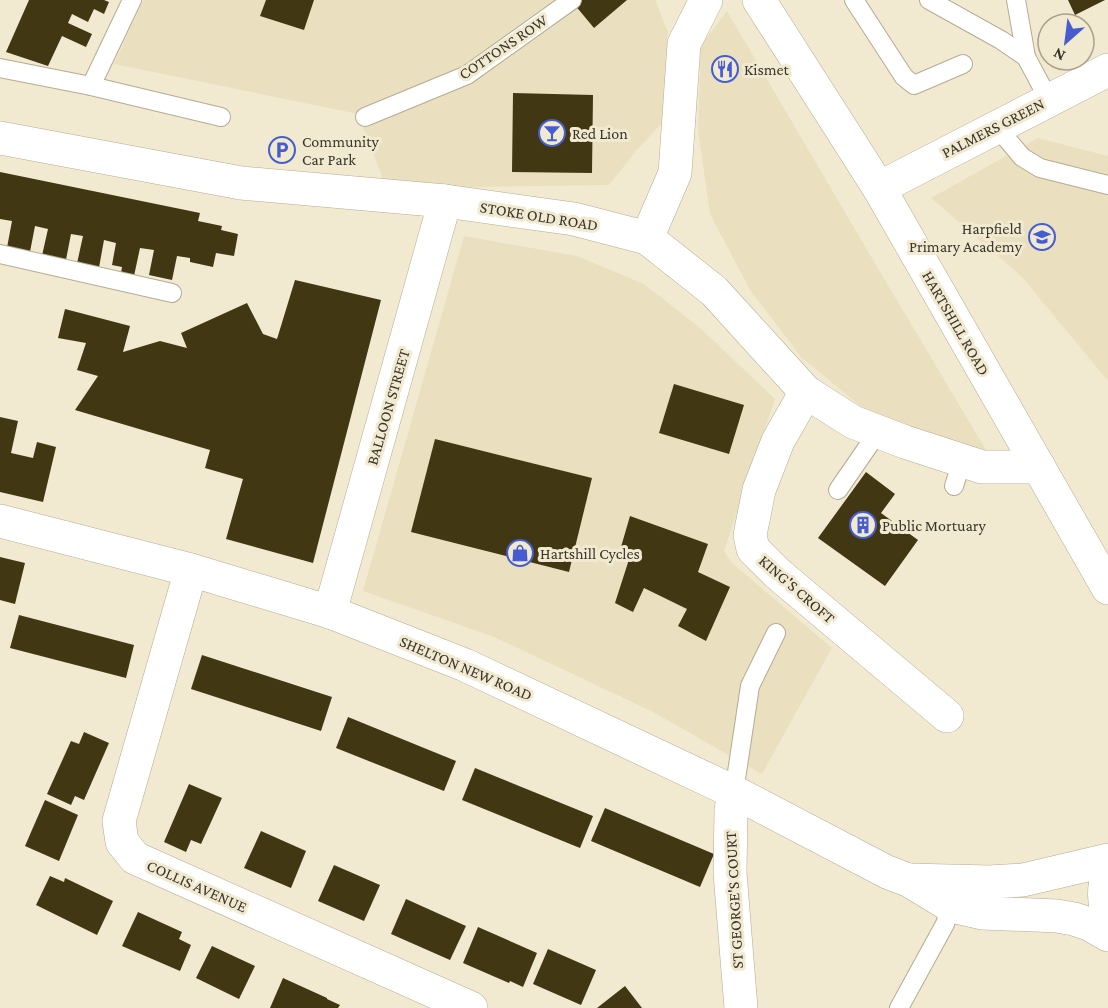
<svg xmlns="http://www.w3.org/2000/svg" width="1108" height="1008" font-family="'Crimson Pro',serif">
<rect width="100%" height="100%" fill="#f2ead0"/>
<g fill="#eae0bf">
<path d="M143,0H655L668,32L665,120L637,150L609,185L467,187L385,184L358,114L114,64Z"/>
<path d="M727,11L876,265L986,450L942,440L864,409L801,357L750,290L710,214L698,130L701,45Z"/>
<path d="M1038,138L1108,156V381L1021,276L931,198Z"/>
<path d="M464,236L577,256L644,284L699,327L775,399L724,551L732,563L832,648L762,774L653,712L494,637L363,591Z"/>
</g>
<g fill="#423713">
<path d="M29,0H104L109,2L104,14L94,9L88,22L72,14L68,23L92,34L86,47L62,36L48,66L6,52Z"/>
<path d="M266,0H314L304,30L260,16Z"/>
<path d="M579,0H627L594,28L574,4Z"/>
<path d="M1068,0H1105L1075,15Z"/>
<path d="M513,93L593,95L592,173L512,172Z"/>
<path d="M0,172L200,213L198,221L222,226L221,230L238,234L234,256L216,253L213,267L190,262V258L177,256L172,280L149,275L154,250L140,248L134,276L121,273L122,267L112,265L116,243L104,240L98,273L76,268L83,236L71,234L65,265L41,260L48,229L35,226L29,257L6,253L12,221L0,219Z"/>
<path d="M295,280L381,300L313,563L226,539L243,479L205,468L210,450L75,410L98,376L77,370L86,343L58,338L65,309L130,326L123,352L160,341L187,348L181,333L247,303L263,334L277,339Z"/>
<path d="M674,384L744,405L729,454L659,433Z"/>
<path d="M0,417L18,421L11,453L33,458L37,442L56,447L43,502L0,492Z"/>
<path d="M435,439L592,478L569,572L411,532Z"/>
<path d="M866,472L895,494L881,513L918,540L885,586L818,538Z"/>
<path d="M630,516L708,544L698,572L730,587L706,641L678,626L687,609L644,588L633,612L615,603L632,550L621,547Z"/>
<path d="M0,557L25,563L15,604L0,600Z"/>
<path d="M19,615L134,645L126,678L10,648Z"/>
<path d="M202,655L332,697L321,731L191,689Z"/>
<path d="M348,717L456,761L444,791L336,748Z"/>
<path d="M84,732L109,743L84,800L75,796L71,805L47,794L71,741L79,744Z"/>
<path d="M475,768L593,816L580,848L462,800Z"/>
<path d="M189,784L222,798L201,844L191,840L186,852L164,842Z"/>
<path d="M45,800L78,815L59,861L25,846Z"/>
<path d="M605,808L714,854L700,887L591,841Z"/>
<path d="M261,831L306,851L291,888L244,868Z"/>
<path d="M334,865L380,885L364,921L318,901Z"/>
<path d="M50,876L64,882L65,878L113,901L97,935L36,905Z"/>
<path d="M406,899L466,926L450,960L391,934Z"/>
<path d="M138,912L182,932L179,939L191,945L180,971L122,946Z"/>
<path d="M478,927L537,953L523,987L510,981L509,983L463,963Z"/>
<path d="M212,946L255,966L239,999L196,978Z"/>
<path d="M548,949L596,970L581,1005L533,984Z"/>
<path d="M283,978L327,998V999L340,1005L338,1008H270Z"/>
<path d="M625,986L642,1008H597Z"/>
</g>
<g fill="none" stroke-linecap="round" stroke-linejoin="round">
<defs>
<g id="service">
<path d="M854,0L904,77L914,85L963,64"/>
<path d="M929,0L1001,40L1026,57"/>
<path d="M1016,0L1026,57L1049,100"/>
<path d="M0,68L91,86L221,117"/>
<path d="M91,86L132,0"/>
<path d="M365,117L467,75L572,0"/>
<path d="M996,126L1022,157L1040,168L1108,185"/>
<path d="M0,254L172,293"/>
<path d="M954,486L962,461"/>
<path d="M838,490L878,432"/>
<path d="M734,792L750,686L776,633"/>
<path d="M899,1008L945,924L951,906"/>
</g>
<g id="minor">
<path d="M0,138L241,183L445,201L574,219L647,238L714,291L806,392L853,422L905,442L982,467H1039"/>
<path d="M879,188L1108,70"/>
<path d="M647,238L675,173L684,44L706,0"/>
<path d="M806,392L778,441L759,490L750,535L753,549L777,573L947,716"/>
<path d="M191,570L119,821L122,842L135,858L471,1008"/>
<path d="M330,612L445,201"/>
<path d="M734,792L731,810L730,873L741,1008"/>
</g>
<g id="secondary">
<path d="M0,521L191,570L330,612L465,665L734,792L887,872L908,880L951,906L982,913L1057,916L1074,919L1089,924L1108,935"/>
<path d="M909,880L989,882L1023,880L1108,860"/>
</g>
<g id="primary">
<path d="M759,0L879,188L1108,588"/>
<path d="M1108,876C1102,889 1105,904 1108,918"/>
</g>
</defs>
<use href="#service" stroke="#b3ab93" stroke-width="20"/>
<use href="#minor" stroke="#b3ab93" stroke-width="34"/>
<use href="#secondary" stroke="#b3ab93" stroke-width="34"/>
<use href="#primary" stroke="#b3ab93" stroke-width="34"/>
<use href="#service" stroke="#fff" stroke-width="18"/>
<use href="#minor" stroke="#fff" stroke-width="33"/>
<use href="#secondary" stroke="#fff" stroke-width="33"/>
<use href="#primary" stroke="#fff" stroke-width="33"/>
</g>
<defs>
<symbol id="restaurant-ring" viewBox="-11 -11 22 22"><circle r="9.5" fill="#f2ead0" stroke="#465dd1" stroke-width="1.5"/><path d="M-5-6h1v4h1v-4h1v4h1v-4h1v5L-1.5 .5V6h-2V.5L-5-1ZM5-6V6H3V1.5H1.5Q1.5-4 5-6Z" fill="#465dd1"/></symbol>
<symbol id="bar-ring" viewBox="-11 -11 22 22"><circle r="9.5" fill="#f2ead0" stroke="#465dd1" stroke-width="1.5"/><path d="M-6-5H6L.8 .8V4.5H3.5V6h-7V4.5H-.8V.8Z" fill="#465dd1"/></symbol>
<symbol id="parking-ring" viewBox="-11 -11 22 22"><circle r="9.5" fill="#f2ead0" stroke="#465dd1" stroke-width="1.5"/><path d="M-3.5-5.5H1a3.5 3.5 0 0 1 0 7H-1V5.5H-3.5ZM-1-3.4V-.6H.8a1.4 1.4 0 0 0 0-2.8Z" fill="#465dd1"/></symbol>
<symbol id="school-ring" viewBox="-11 -11 22 22"><circle r="9.5" fill="#f2ead0" stroke="#465dd1" stroke-width="1.5"/><path d="M0-5L7-2L0 1L-7-2ZM-4 1L0 2.5L4 1V4Q0 6-4 4Z" fill="#465dd1"/></symbol>
<symbol id="building-ring" viewBox="-11 -11 22 22"><circle r="9.5" fill="#f2ead0" stroke="#465dd1" stroke-width="1.5"/><path d="M-4-6H4V6H1V3H-1V6H-4ZM-2.5-4.3h1.7v1.8h-1.7ZM.8-4.3h1.7v1.8H.8ZM-2.5-1h1.7V.8h-1.7ZM.8-1h1.7V.8H.8Z" fill="#465dd1"/></symbol>
<symbol id="shop-ring" viewBox="-11 -11 22 22"><circle r="9.5" fill="#f2ead0" stroke="#465dd1" stroke-width="1.5"/><path d="M-5-2.5h2.3a2.7 3.5 0 0 1 5.4 0H5L5.5 6h-11ZM-1.5-2.5h3a1.5 2.3 0 0 0-3 0Z" fill="#465dd1"/></symbol>
</defs>
<g fill-rule="evenodd">
<use href="#restaurant-ring" x="710" y="54" width="30" height="30"/>
<use href="#bar-ring" x="537" y="118" width="30" height="30"/>
<use href="#parking-ring" x="267" y="135" width="30" height="30"/>
<use href="#school-ring" x="1027" y="222" width="30" height="30"/>
<use href="#building-ring" x="848" y="510" width="30" height="30"/>
<use href="#shop-ring" x="505" y="538" width="30" height="30"/>
</g>
<g text-anchor="middle" dominant-baseline="central" stroke-width="6" stroke-linejoin="round" paint-order="stroke">
<g font-size="16" fill="#39362c" stroke="#f2ead0">
<text transform="translate(503 47) rotate(-34)">COTTONS ROW</text>
<text transform="translate(993 128) rotate(-27)">PALMERS GREEN</text>
<text transform="translate(539 216) rotate(9)">STOKE OLD ROAD</text>
<text transform="translate(956 323) rotate(60)">HARTSHILL ROAD</text>
<text transform="translate(388 407) rotate(-74)">BALLOON STREET</text>
<text transform="translate(797 589) rotate(41)">KING'S CROFT</text>
<text transform="translate(466 668) rotate(23)">SHELTON NEW ROAD</text>
<text transform="translate(197 886) rotate(24)">COLLIS AVENUE</text>
<text transform="translate(734 900) rotate(-93)">ST GEORGE'S COURT</text>
</g>
<g font-size="16" fill="#39362c" stroke="#f2ead0" text-anchor="start">
<text x="744" y="69">Kismet</text>
<text x="572" y="133">Red Lion</text>
<text x="302" y="141">Community<tspan x="302" dy="18">Car Park</tspan></text>
<text x="1022" y="228" text-anchor="end">Harpfield<tspan x="1022" dy="18">Primary Academy</tspan></text>
<text x="882" y="525">Public Mortuary</text>
<text x="540" y="553">Hartshill Cycles</text>
</g>
</g>
<g transform="translate(1066 42) rotate(208)"><circle r="28" fill="#f2ead0" stroke="#a8a28e" stroke-width="1.5"/>
<path d="M0-4.5L10 22L0 15L-10 22Z" fill="#465dd1"/>
<text y="-9" font-size="16" font-weight="bold" text-anchor="middle" fill="#39362c">N</text>
</g>
</svg>
